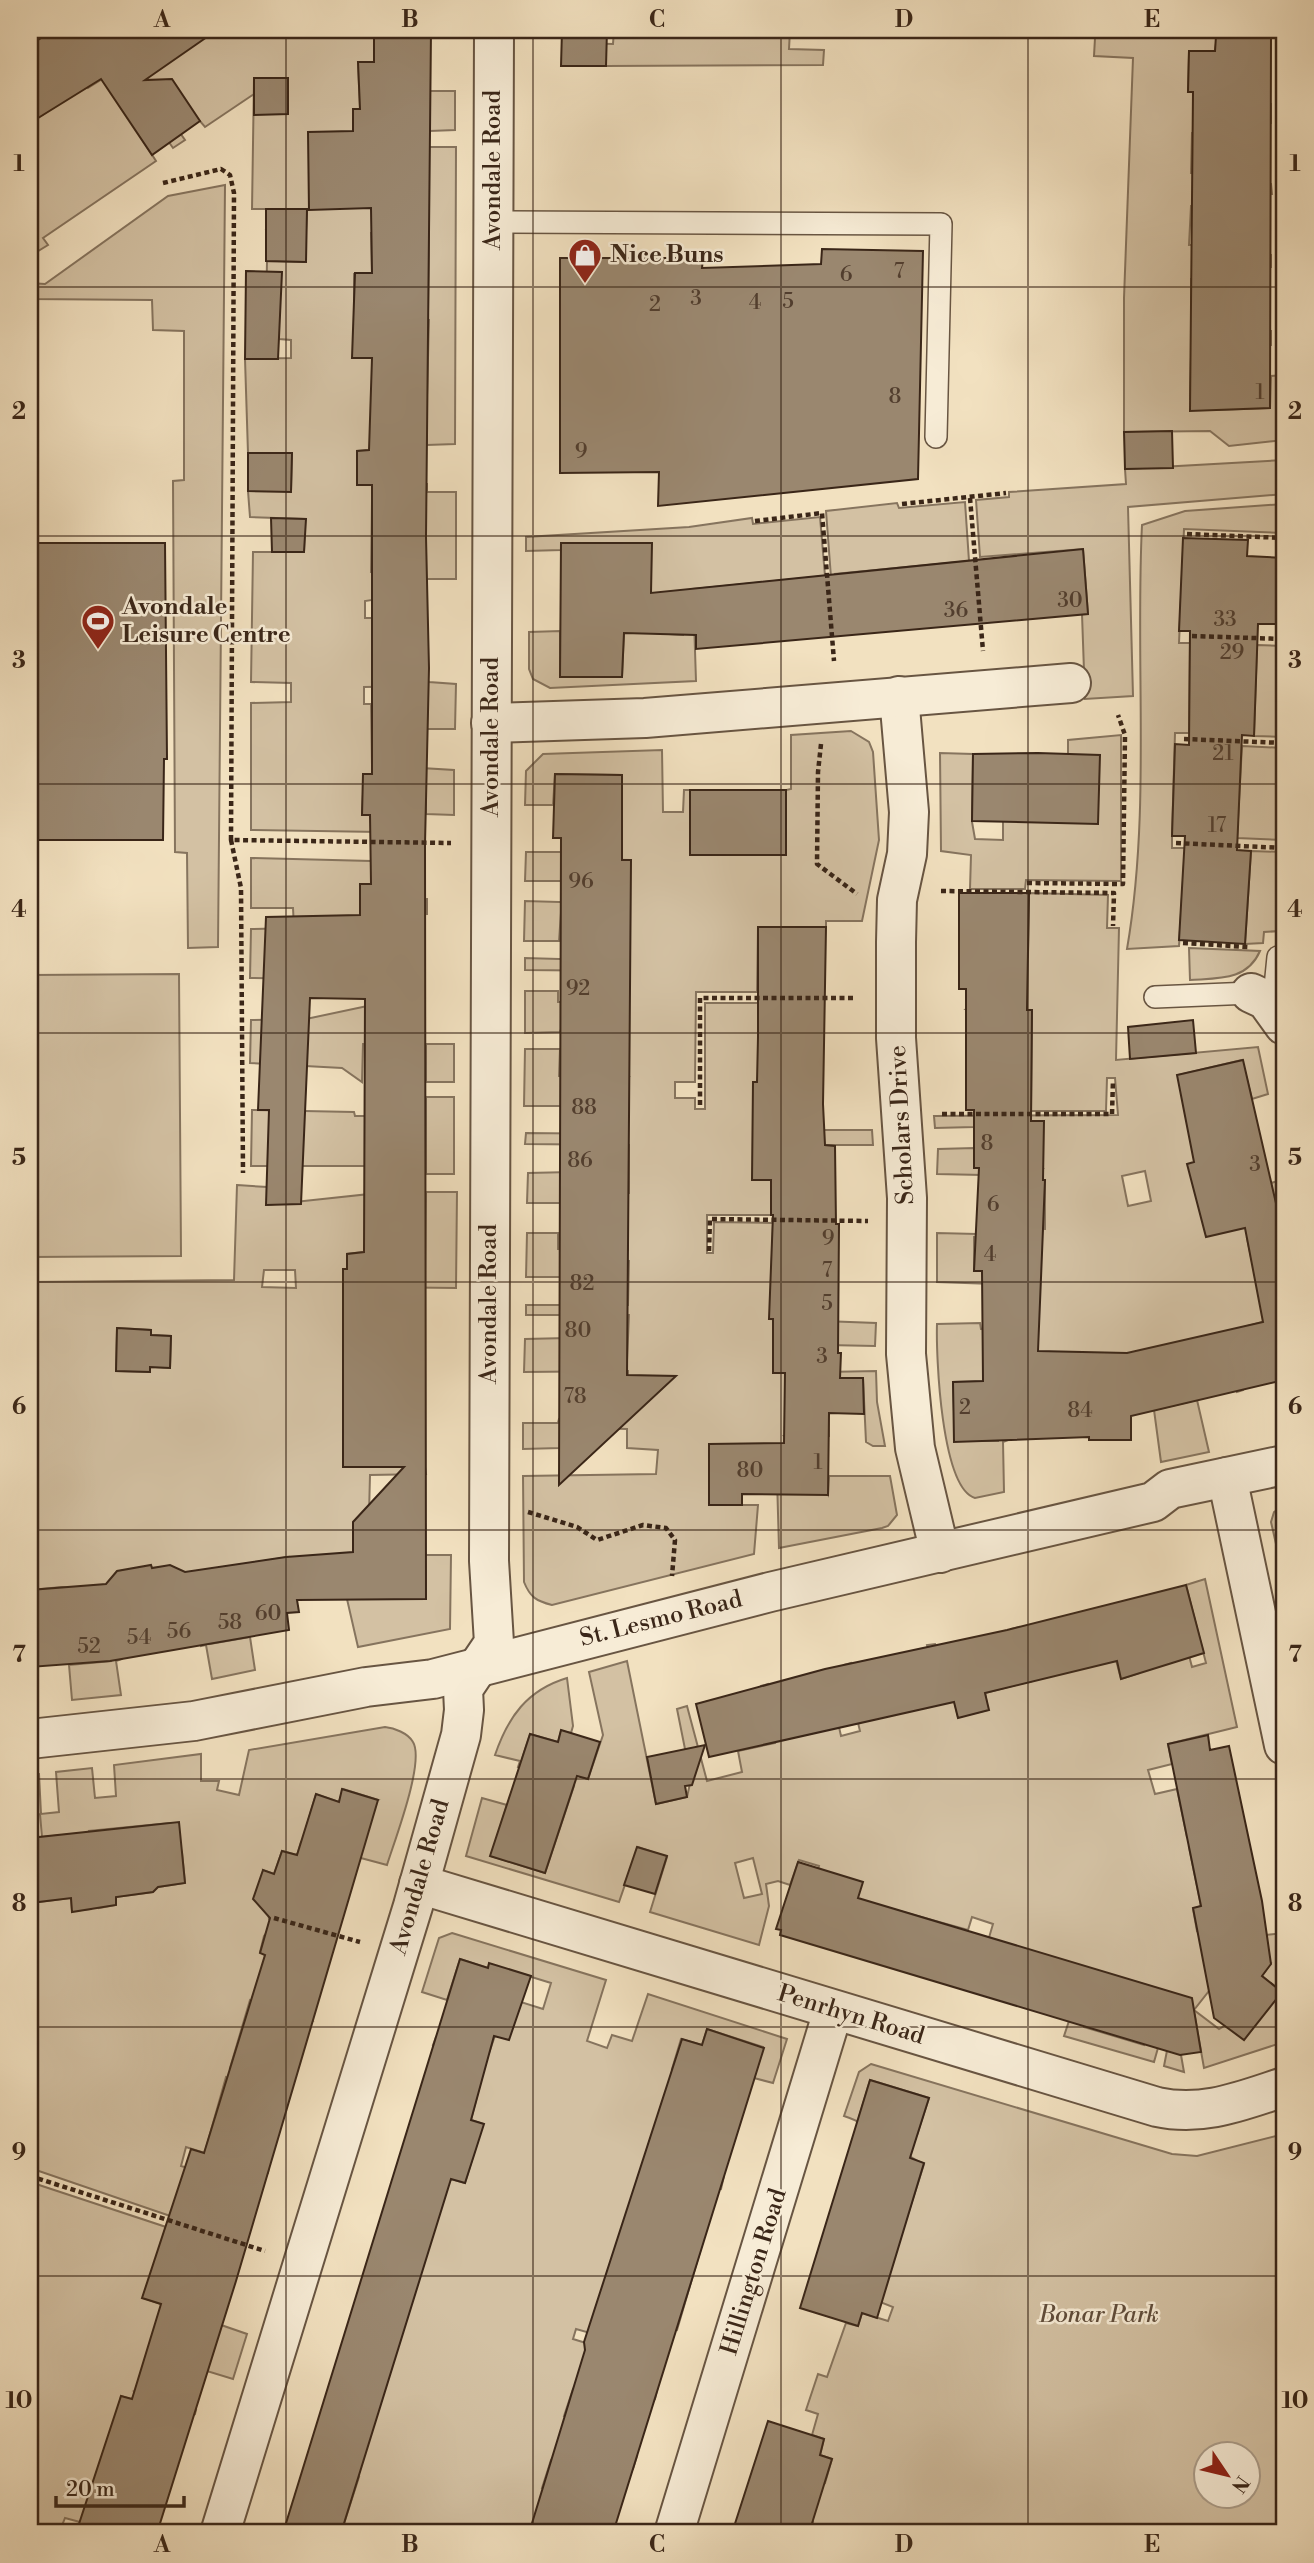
<svg xmlns="http://www.w3.org/2000/svg" width="1314" height="2563" font-family="'Libre Bodoni',serif">
<rect width="100%" height="100%" fill="#f2e1c0"/>
<filter id="stains"><feTurbulence type="fractalNoise" baseFrequency=".00286" numOctaves="4"/><feColorMatrix values="0 0 0 0 .2 0 0 0 0 .09 0 0 0 0 .02 0 0 0 .5 -.17"/></filter>
<radialGradient id="worn" r=".72"><stop offset=".6" stop-color="#630" stop-opacity="0"/><stop offset="1" stop-color="#630" stop-opacity=".3"/></radialGradient>
<g fill="#d3c1a3" stroke="#86745e" stroke-width="2" fill-rule="evenodd">
<path d="M91,30H100L120,59L164,30H374V62H358L360,109L353,110V131H419L429,147H456L455,444L427,445V405L371,450L357,451V484H427V492H456V579H372V600L365,601V618H373L429,682L456,684L455,729H427L428,686L364,687V704H371L372,765L454,770V815L426,814V774H364L362,815H379V832L251,830V703L291,702V683L251,682L253,552H304L305,519L250,517L248,491H291L292,453H248L245,359L291,358V340L279,339L266,315L267,261L302,262L268,241L266,230H306L307,209H252L254,78V94L205,127L200,121L161,106L185,140L173,148L149,114L133,125L156,161L43,238L48,245L30,256V123L44,114L30,84V71L46,96L79,76L88,88L115,71ZM371,233L429,234L428,313L354,311V274L372,273ZM375,320H429L427,396L372,358ZM426,500V572H371L372,501Z"/>
<path d="M614,30H790L789,49L824,50L823,65L606,66V49L575,43L613,44Z"/>
<path d="M1066,30H1272L1271,37L1217,36L1215,51H1189L1188,92H1216L1217,104H1271V123L1218,122V134L1192,133L1191,173H1218V184H1271L1272,194L1218,195L1217,206H1191L1189,245L1219,244V254L1271,255V267H1219L1218,278L1191,279V319H1219L1220,331H1271V345L1217,346L1191,357L1190,399L1216,410L1270,408L1271,376L1284,375V440L1229,446L1210,431L1124,432V298L1133,58L1094,56L1095,38H1066Z"/>
<path d="M430,91H455V130L430,131Z"/>
<path d="M225,185L218,947L188,948L187,853L175,852L173,481L184,480V331L153,330L152,300L30,299V283L45,284L168,196Z"/>
<path d="M1284,460V494L1128,507L1133,696L1085,699L1082,614H1088L1083,549L980,557L976,500L1009,497V492L1126,484L1125,469Z"/>
<path d="M965,502L969,561L835,574L837,604H833L826,511L897,503L899,508Z"/>
<path d="M1284,504V533L1184,529L1179,643H1190L1189,733H1175L1172,836V848H1185L1179,946L1127,949C1151,810 1135,665 1142,525L1185,511Z"/>
<path d="M820,517L825,576L693,589L696,681L550,688L533,679L529,669V632L560,631V677H622L624,631L684,635L585,612L627,543H561V550L526,551V537L689,527L752,518L753,524Z"/>
<path d="M1257,645L1284,646V737L1254,736Z"/>
<path d="M851,731L869,742L873,752L879,840L862,921H826V927H758L757,992H696L695,1082H675V1098H695V1109H705V1003H759L823,1130H872L873,1145H772L771,1215H707V1253H713L714,1222L773,1223L770,1319L876,1323L875,1346L827,1345V1328H773V1373L876,1371L877,1402L885,1446H873L866,1442L863,1378L828,1379L829,1436H784L828,1495L829,1476H890L897,1515L888,1526L882,1528L779,1548L776,1444H710L709,1505H758L754,1554L552,1605C536,1601 530,1597 524,1582L523,1476L656,1474L658,1450L627,1448V1429L561,1427L560,1448L523,1449V1423H558L559,1419L628,1375V1371L524,1372L525,1339L567,1338L575,1360H627L629,1315H526V1305H628L629,1261L576,1260L568,1277H526L527,1233H558V1249L628,1250V1203H527L528,1173L571,1172V1192L629,1193V1145L525,1144L526,1133L627,1134L570,1106H524L525,1049H560L559,1076H628L561,1029L560,1032L525,1033V991H558V1002H571L629,971L525,970V958L629,961L630,914L561,913L559,941H524L525,901L629,904V860L575,859L568,881H525L526,852H587L622,839V775L555,774L553,805H525L526,771L543,754L662,750L663,812H683L684,790H690V855H786V790L791,789V735Z"/>
<path d="M1121,735V881L1026,880L1025,889H970L971,855L941,851L940,753L973,754L972,822L975,839L1003,840V821L1068,755V740Z"/>
<path d="M1242,746L1284,748V840L1237,838Z"/>
<path d="M1251,851L1284,852V901H1280V931L1264,932L1263,943L1245,944Z"/>
<path d="M251,858L371,861V884L360,885L361,901L427,899V914L355,916L306,979L250,978L251,929L294,928L293,908H251Z"/>
<path d="M1029,893L1108,895L1107,928H1119L1116,1060L1258,1047L1268,1094L1252,1099L1242,1060L1178,1075L1271,1183L1284,1179V1229L1247,1238L1252,1262L1284,1255V1293L1261,1299L1266,1321L1229,1331L1243,1390L1237,1392L1223,1333L1061,1426V1438H1056V1373H1010L1008,1440L1003,1442L1004,1492L975,1498C941,1488 936,1355 937,1324L980,1323L981,1329L1021,1330L1040,1238L974,1237V1271H993V1284L937,1282V1233L977,1234L978,1229H1045V1180H983L982,1175L937,1174L938,1149L974,1148L975,1168H1042L974,1121V1127L935,1128L934,1116L1118,1115L1115,1078H1107L1106,1111H1031L1032,1010L966,1009L1028,957ZM1145,1171L1151,1201L1128,1206L1122,1176ZM999,1381L998,1441H955L953,1382Z"/>
<path d="M1189,948L1260,951C1247,981 1218,978 1190,980Z"/>
<path d="M179,974L181,1256L30,1257V975Z"/>
<path d="M372,1005L371,1044H363L362,1082L342,1068L250,1063L251,1020L306,1019Z"/>
<rect x="426" y="1044" width="28" height="38"/>
<rect x="426" y="1097" width="28" height="77"/>
<path d="M252,1110L354,1112L355,1116H371L370,1166H251Z"/>
<path d="M237,1185L267,1187V1205L370,1194L364,1252L347,1254V1277L425,1276L426,1192H457L456,1288L370,1287L343,1429V1467H425L426,1474L370,1475L369,1514L425,1551L426,1555H451L450,1629L358,1647L347,1599L295,1590L289,1557L238,1565L210,1644L250,1637L255,1670L212,1679L206,1645L201,1646L193,1589L178,1591L174,1567L152,1568L122,1659L116,1661L121,1695L72,1700L69,1665L111,1661L106,1590L62,1587L30,1590V1282L234,1280ZM295,1270L296,1288L262,1287L264,1270ZM117,1328L151,1330V1335L171,1336L170,1368L150,1367V1372L116,1371Z"/>
<path d="M1197,1400L1209,1452L1161,1462L1154,1410Z"/>
<path d="M1284,1505V1579L1271,1522L1274,1512Z"/>
<path d="M1205,1579L1237,1727L1168,1744L1172,1764L1148,1770L1155,1794L1177,1789L1187,1837L1221,1840L1189,1847L1201,1906L1193,1909L1197,1931L1223,1926L1266,1935L1284,1933V2042L1204,2068L1195,2017L1181,2055L1184,2072L1164,2066L1172,2025L1165,2023L1154,2062L1064,2036L1077,1997L988,1941L993,1924L972,1917L968,1930L813,1887L819,1866L799,1860L790,1885L778,1881L766,1884L769,1906L759,1945L650,1912L667,1857L638,1847L619,1902L466,1856L482,1798L507,1805L491,1856L545,1873L574,1786L518,1767L520,1761L495,1755C508,1717 527,1690 567,1678L573,1726L571,1733L561,1731L558,1742L530,1734L522,1759L588,1779L603,1735L589,1672L627,1661L656,1804L687,1797L691,1779L677,1709L687,1706L707,1781L742,1772L738,1751L775,1743L761,1686L768,1684L782,1740L839,1727L841,1736L860,1731L844,1665L851,1663L864,1719L941,1703L927,1645L935,1644L948,1700H954L958,1717L988,1710L985,1693L1024,1683L1011,1629L1019,1627L1032,1681L1102,1607L1121,1679L1139,1673L1135,1658L1186,1644L1192,1667L1206,1663L1186,1585ZM753,1858L762,1894L744,1898L735,1863ZM1246,1944L1271,1963L1262,1976L1282,1992L1219,2029L1194,2010ZM1092,2001L1151,2023L1144,2045L1084,2027Z"/>
<path d="M385,1727C394,1728 408,1733 413,1742C425,1762 394,1842 387,1865L301,1842L297,1855L282,1851L274,1874L263,1870L269,1919L276,1921L264,1936L260,1952L265,1955L312,2020L250,2000L230,2068L292,2088L289,2096L226,2077L206,2148L269,2166L268,2173L186,2147L181,2166L206,2173L179,2219L30,2168V1903L71,1898L72,1911L91,1909L83,1833L42,1837L40,1814L30,1815V1775L39,1774L41,1814L59,1812L56,1772L92,1768L95,1798L116,1796L114,1765L201,1754V1781H219L217,1790L239,1795L249,1750ZM343,1789L378,1800L304,1835L316,1794L339,1802ZM169,1823L182,1852L185,1883L158,1887L153,1892L116,1897V1905L99,1908L89,1831Z"/>
<path d="M452,1933L606,1980L587,2041L607,2048L612,2035L632,2041L648,1994L787,2039L773,2083L754,2078L763,2047L707,2029L702,2045L681,2039L672,2069L692,2076L724,2176L721,2189L664,2172L702,2245L677,2330L619,2313L590,2333L576,2329L573,2339L586,2343L585,2349L606,2356L658,2386L655,2399L599,2381L594,2395L573,2389L564,2416L586,2423L581,2439L637,2456L633,2469L576,2452L571,2466L551,2460L542,2488L563,2494L615,2527L613,2533H591L555,2522L551,2533L529,2530L528,2533H341L359,2477L306,2461L451,2179L465,2183L483,2124L471,2120L486,2061L433,2045L436,2037L489,2053L508,1998L543,2009L551,1983L489,1964L488,1968L460,1959L447,2000L422,1992L439,1938Z"/>
<path d="M871,2064L1172,2154L1197,2156L1284,2134V2533H810L813,2522L801,2518L813,2480L825,2483L832,2459L820,2455L824,2439L812,2435L818,2414L806,2410L818,2374L827,2377L846,2323L858,2326L862,2313L888,2321L893,2307L880,2302L924,2164C896,2152 874,2125 844,2116L859,2072ZM870,2080L929,2098L917,2135L859,2117ZM1206,2454H1248V2496H1206Z"/>
<path d="M30,2182L166,2227L143,2298L247,2334L233,2379L207,2371L135,2391L196,2410L195,2414L189,2412L187,2416L121,2396L91,2525L65,2518L59,2533H30Z"/>
</g>
<g fill="#9a876f" stroke="#3a2618" stroke-width="2">
<path d="M54,30H217L145,80L172,79L200,121L152,155L101,79L30,123V45Z"/>
<path d="M374,30H431L426,537L429,668L425,844L426,1599L297,1600L299,1612L287,1613L289,1630L110,1661L30,1667V1590L106,1584L117,1571L151,1565L152,1568L170,1565L185,1572L286,1557L353,1552V1522L404,1467H343V1269H347V1254L364,1252L365,999L310,998L301,1204L266,1205L269,1110H258L266,917L360,915V884H371L370,815H362L363,774H372V485H357V451L369,450L372,358H352L355,273H372L371,208L309,210L308,132L353,131V109H360L358,62H374Z"/>
<path d="M562,30H607L606,66H561Z"/>
<path d="M1216,36L1271,37L1270,408L1190,411L1193,92H1188L1189,51H1215Z"/>
<path d="M254,78H288V114L254,115Z"/>
<path d="M266,209H307L306,262L266,261Z"/>
<path d="M822,249L923,251L918,479L658,506L659,472L560,473V258H703L702,268L821,264Z"/>
<path d="M246,271L282,272L278,359H245Z"/>
<path d="M1172,431L1173,468L1125,469L1124,432Z"/>
<path d="M248,453H292L291,492L248,491Z"/>
<path d="M271,518L306,519L304,552H272Z"/>
<path d="M1183,538L1248,540L1247,556L1284,558V624H1258L1254,736L1242,735L1237,850L1251,851L1245,944L1179,940L1185,836H1172L1175,744L1189,745L1190,631H1179Z"/>
<path d="M30,543H165L167,759H164L163,840H30Z"/>
<path d="M561,543H652L651,593L1083,549L1088,614L696,649V635L624,633L622,677H560Z"/>
<path d="M1038,753L1100,755L1098,824L972,821L973,754Z"/>
<path d="M555,774L622,775V860H631L627,1375L676,1376L559,1485L561,838H553Z"/>
<rect x="690" y="790" width="96" height="65"/>
<path d="M959,893H1029L1027,1010H1032L1031,1121H1044L1043,1180H1045L1038,1351L1127,1353L1263,1322L1245,1228L1206,1237L1187,1164L1194,1162L1177,1075L1243,1060L1284,1238V1380L1131,1416V1440H1089V1437L954,1442L953,1382L983,1381L982,1271H974L979,1168H974V1110H966V989H959Z"/>
<path d="M758,927H826L823,1104L825,1145L835,1146L836,1224H839L838,1353H841L840,1378H863L864,1414L829,1413L828,1495L742,1494V1505H709V1444L784,1443L785,1373H773V1319H769L773,1215H771V1180H752L753,1082H757L758,1037Z"/>
<path d="M1193,1020L1196,1053L1130,1059L1128,1027Z"/>
<path d="M117,1328L151,1330V1335L171,1336L170,1368L150,1367V1372L116,1371Z"/>
<path d="M1186,1585L1204,1653L1121,1679L1117,1661L985,1693L989,1710L958,1718L954,1702L709,1757L696,1704L825,1669L1007,1630Z"/>
<path d="M561,1730L600,1742L588,1779L577,1776L545,1873L490,1856L530,1734L558,1742Z"/>
<path d="M1208,1735L1210,1750L1229,1746L1262,1901L1271,1964L1262,1976L1282,1992L1244,2040L1214,2018L1193,1908L1201,1906L1168,1744Z"/>
<path d="M705,1745L692,1785L685,1786L687,1797L656,1804L647,1757Z"/>
<path d="M342,1789L378,1800L236,2281L157,2533H76L121,2396L132,2399L161,2304L142,2298L191,2149L204,2153L265,1955L260,1953L270,1918L253,1899L263,1870L274,1874L282,1851L297,1855L316,1794L339,1802Z"/>
<path d="M179,1822L185,1883L158,1887L153,1892L116,1897V1905L72,1912L71,1898L30,1903V1838Z"/>
<path d="M637,1847L667,1856L655,1894L624,1885Z"/>
<path d="M798,1862L863,1882L858,1898L1192,1998L1201,2052L1180,2055L780,1935L781,1930L776,1929Z"/>
<path d="M460,1959L488,1968L489,1963L531,1976L509,2040L494,2036L471,2120L484,2124L476,2149L465,2183L451,2179L341,2533H283Z"/>
<path d="M707,2029L764,2048L613,2533H529L585,2350L584,2342L682,2039L702,2045Z"/>
<path d="M870,2080L929,2098L910,2158L924,2163L877,2318L862,2313L858,2326L800,2308Z"/>
<path d="M768,2421L824,2439L820,2455L832,2459L809,2533H732Z"/>
</g>
<g fill="none" stroke-linecap="round" stroke-linejoin="round">
<defs>
<g id="lane">
<path d="M494,222L941,224L936,437"/>
<path d="M1155,997L1251,993"/>
<path d="M1273,1007L1278,957"/>
</g>
<g id="street">
<path d="M899,696L909,812L907,854L897,900L896,942V1038L907,1198L906,1354L915,1448L940,1553"/>
<path d="M491,723L645,718L1071,683"/>
<path d="M1251,993L1266,1000L1284,1025"/>
<path d="M1227,1477L1284,1745"/>
<path d="M30,1739L194,1721L366,1687L433,1679L770,1592L1153,1502L1170,1489L1284,1465"/>
<path d="M419,1884L1157,2107C1203,2117 1241,2101 1284,2087"/>
<path d="M220,2533L413,1906L461,1735L464,1710L463,1689L494,1643L489,1561L494,30"/>
<path d="M674,2533L833,2011"/>
</g>
</defs>
<use href="#lane" stroke="#685542" stroke-width="24"/>
<use href="#street" stroke="#685542" stroke-width="42"/>
<g stroke="#3a2618" stroke-width="4.5" stroke-dasharray="5 3.5" stroke-linecap="butt">
<path d="M163,183L221,169L230,175L234,193L231,840L451,843"/>
<path d="M970,498L983,651"/>
<path d="M902,504L1006,493"/>
<path d="M755,521L822,513L834,661"/>
<path d="M1187,534L1284,538"/>
<path d="M1192,636L1284,639"/>
<path d="M1184,739L1284,743"/>
<path d="M821,744L818,772L817,864L857,894"/>
<path d="M231,840L241,888L243,1173"/>
<path d="M1176,843L1284,848"/>
<path d="M1027,883L1123,884L1125,735L1118,715"/>
<path d="M941,891L1114,893L1113,926"/>
<path d="M1183,943L1248,947"/>
<path d="M700,1105V998H855"/>
<path d="M942,1114H1112L1113,1080"/>
<path d="M709,1251L710,1219L868,1221"/>
<path d="M528,1512L577,1527L597,1540L643,1525L666,1528L675,1540L672,1576"/>
<path d="M274,1918L360,1942"/>
<path d="M30,2176L265,2251"/>
</g>
<use href="#lane" stroke="#f7ecd6" stroke-width="21"/>
<use href="#street" stroke="#f7ecd6" stroke-width="38"/>
</g>
<path fill="none" stroke="#3a2618" stroke-width="2" stroke-opacity="0.55" d="M286,30V2533M533,30V2533M781,30V2533M1028,30V2533M30,287H1284M30,536H1284M30,784H1284M30,1033H1284M30,1282H1284M30,1530H1284M30,1779H1284M30,2027H1284M30,2276H1284"/>
<defs>
<symbol id="shop-pin" viewBox="-11 -11 22 30"><path d="M0 17L-7.5 6A9.5 9.5 0 1 1 7.5 6Z" fill="#8f2418" stroke="#f7ecd6"/><path d="M-5-2.5h2.3a2.7 3.5 0 0 1 5.4 0H5L5.5 6h-11ZM-1.5-2.5h3a1.5 2.3 0 0 0-3 0Z" fill="#fff"/></symbol>
<symbol id="stadium-pin" viewBox="-11 -11 22 30"><path d="M0 17L-7.5 6A9.5 9.5 0 1 1 7.5 6Z" fill="#8f2418" stroke="#f7ecd6"/><path d="M0-5a6.5 5 0 1 0 0 10a6.5 5 0 1 0 0-10ZM-3.5-1.8h7v3.6h-7Z" fill="#fff"/></symbol>
</defs>
<g fill-rule="evenodd">
<use href="#shop-pin" x="566" y="236" width="38" height="52"/>
<use href="#stadium-pin" x="79" y="602" width="38" height="52"/>
</g>
<g text-anchor="middle" dominant-baseline="central" stroke-width="5" stroke-linejoin="round" paint-order="stroke">
<g font-size="21" fill="#523e2e">
<text x="899" y="272">7</text>
<text x="846" y="275">6</text>
<text x="696" y="299">3</text>
<text x="788" y="302">5</text>
<text x="755" y="303">4</text>
<text x="655" y="305">2</text>
<text x="1260" y="393">1</text>
<text x="895" y="397">8</text>
<text x="581" y="452">9</text>
<text x="1070" y="601">30</text>
<text x="956" y="611">36</text>
<text x="1225" y="620">33</text>
<text x="1232" y="653">29</text>
<text x="1223" y="754">21</text>
<text x="1217" y="826">17</text>
<text x="581" y="882">96</text>
<text x="578" y="989">92</text>
<text x="584" y="1108">88</text>
<text x="987" y="1144">8</text>
<text x="580" y="1161">86</text>
<text x="1255" y="1165">3</text>
<text x="993" y="1205">6</text>
<text x="828" y="1239">9</text>
<text x="990" y="1255">4</text>
<text x="827" y="1271">7</text>
<text x="582" y="1284">82</text>
<text x="827" y="1304">5</text>
<text x="578" y="1331">80</text>
<text x="822" y="1357">3</text>
<text x="575" y="1397">78</text>
<text x="965" y="1408">2</text>
<text x="1080" y="1411">84</text>
<text x="818" y="1463">1</text>
<text x="750" y="1471">80</text>
<text x="268" y="1614">60</text>
<text x="230" y="1623">58</text>
<text x="179" y="1632">56</text>
<text x="139" y="1638">54</text>
<text x="89" y="1647">52</text>
</g>
<g font-size="24" fill="#3a2618" stroke="#f7ecd6">
<text transform="translate(493 170) rotate(-90)">Avondale Road</text>
<text transform="translate(491 737) rotate(-90)">Avondale Road</text>
<text transform="translate(902 1125) rotate(-93)">Scholars Drive</text>
<text transform="translate(489 1304) rotate(-90)">Avondale Road</text>
<text transform="translate(661 1619) rotate(-14)">St. Lesmo Road</text>
<text transform="translate(420 1877) rotate(-74)">Avondale Road</text>
<text transform="translate(851 2015) rotate(17)">Penrhyn Road</text>
<text transform="translate(754 2272) rotate(-73)">Hillington Road</text>
</g>
<g font-size="24" font-weight="bold" fill="#3a2618" stroke="#f7ecd6" text-anchor="start">
<text x="610" y="255">Nice Buns</text>
<text x="122" y="607">Avondale<tspan x="122" dy="28">Leisure Centre</tspan></text>
</g>
<g font-size="24" font-style="italic" fill="#604d3b" stroke="#f7ecd6">
<text x="1099" y="2315">Bonar Park</text>
</g>
</g>
<rect width="1314" height="2563" fill="none" stroke="#f2e1c0" stroke-width="77"/>
<g transform="translate(1227 2475) rotate(125)"><circle r="33" fill="#f7ecd6" stroke="#ab9d8a" stroke-width="2"/>
<path d="M0-5L12 26L0 18L-12 26Z" fill="#8f2418"/>
<text y="-10" font-size="19" font-weight="bold" text-anchor="middle" fill="#3a2618">N</text>
</g>
<path d="M56 2496v10h128v-10" fill="none" stroke="#3a2618" stroke-width="3.5"/>
<text x="66" y="2496" font-size="21" fill="#3a2618" stroke="#f7ecd6" stroke-width="5" paint-order="stroke">20 m</text>
<rect x="38" y="38" width="1238" height="2486" fill="none" stroke="#3a2618" stroke-width="2.5"/>
<g font-size="23" text-anchor="middle" font-weight="bold" fill="#3a2618">
<text x="162" y="27">A</text>
<text x="410" y="27">B</text>
<text x="657" y="27">C</text>
<text x="904" y="27">D</text>
<text x="1152" y="27">E</text>
<text x="19" y="171">1</text>
<text x="1295" y="171">1</text>
<text x="19" y="419">2</text>
<text x="1295" y="419">2</text>
<text x="19" y="668">3</text>
<text x="1295" y="668">3</text>
<text x="19" y="917">4</text>
<text x="1295" y="917">4</text>
<text x="19" y="1165">5</text>
<text x="1295" y="1165">5</text>
<text x="19" y="1414">6</text>
<text x="1295" y="1414">6</text>
<text x="19" y="1662">7</text>
<text x="1295" y="1662">7</text>
<text x="19" y="1911">8</text>
<text x="1295" y="1911">8</text>
<text x="19" y="2160">9</text>
<text x="1295" y="2160">9</text>
<text x="19" y="2408">10</text>
<text x="1295" y="2408">10</text>
<text x="162" y="2552">A</text>
<text x="410" y="2552">B</text>
<text x="657" y="2552">C</text>
<text x="904" y="2552">D</text>
<text x="1152" y="2552">E</text>
</g>
<rect width="100%" height="100%" filter="url(#stains)"/>
<rect width="100%" height="100%" fill="url(#worn)"/>
</svg>
